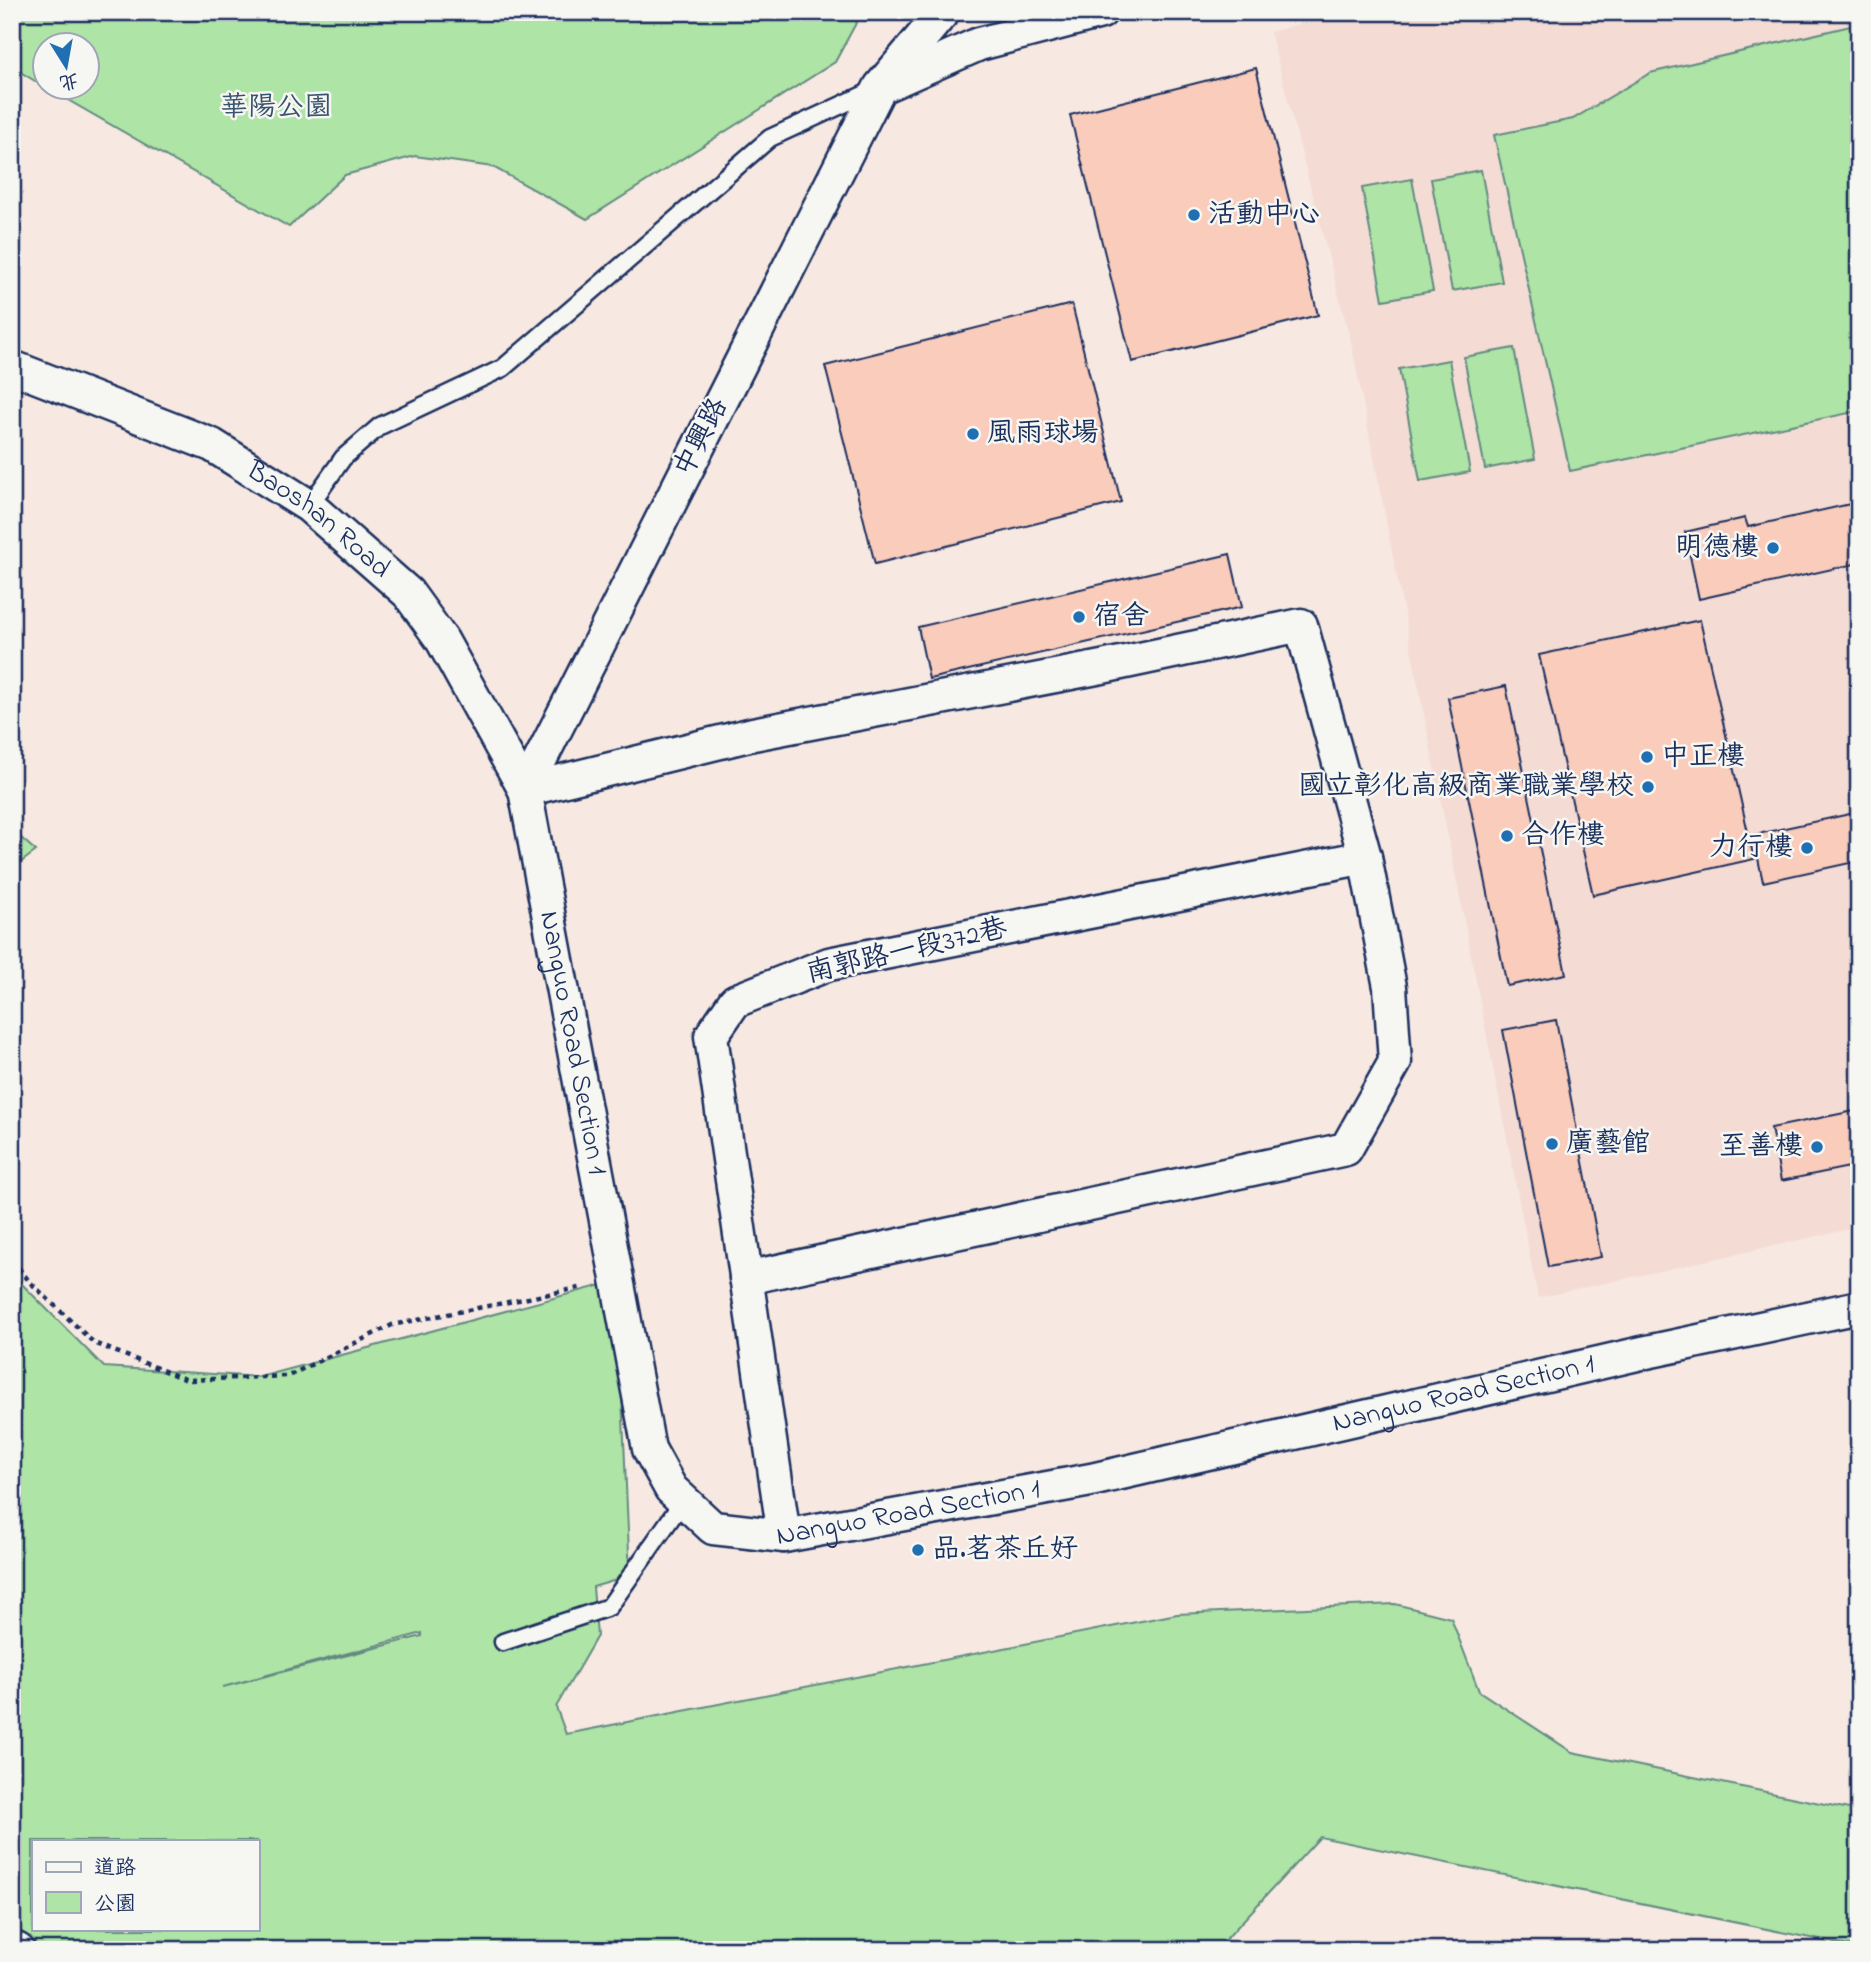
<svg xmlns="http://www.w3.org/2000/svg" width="1871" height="1962" font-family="'Indie Flower','LXGW WenKai TC',sans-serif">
<rect width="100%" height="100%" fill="#f7e9e2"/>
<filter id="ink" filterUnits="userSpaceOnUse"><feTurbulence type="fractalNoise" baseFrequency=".0143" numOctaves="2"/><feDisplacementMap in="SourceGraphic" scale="14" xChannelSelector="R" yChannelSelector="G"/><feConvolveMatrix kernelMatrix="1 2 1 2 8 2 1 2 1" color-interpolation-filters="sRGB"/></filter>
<g filter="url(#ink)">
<path fill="#f4dcd4" d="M1344,12H1859V1227L1538,1298L1352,347L1270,32Z"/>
<g fill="#aee4a6" stroke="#648a82" stroke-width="2" fill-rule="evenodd">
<path d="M12,12H862L835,62L587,219L493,167L415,156L345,175L289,227L47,88H88V46H46L45,87L12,67Z"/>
<path d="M1859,24V411L1570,471L1494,135L1573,119L1650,73Z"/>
<path d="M1481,170L1502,282L1452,291L1431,179Z"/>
<path d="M1412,179L1433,291L1383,300L1362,188Z"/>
<path d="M1514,348L1535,459L1485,469L1464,357Z"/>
<path d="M1449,360L1470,472L1420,481L1399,369Z"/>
<path d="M12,830L36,851L12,869Z"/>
<path d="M12,1274L104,1367L260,1377L617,1281L630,1576L593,1587L597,1636L556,1707L566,1734L1177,1614L1395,1604L1451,1618L1479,1691L1572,1752L1859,1811V1948L1320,1837L1216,1950H29L12,1943ZM422,1633V1636L223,1687ZM33,1841H257V1929H33Z"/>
</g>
<g fill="#f9ccbb" stroke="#1b2f5e" stroke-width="2">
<path d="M1256,68L1318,315L1132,362L1070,115Z"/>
<path d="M1072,304L1121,502L875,564L825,366Z"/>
<path d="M1859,502V563L1699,599L1685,532L1745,518L1748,527Z"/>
<path d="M1230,554L1242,607L929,679L918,627Z"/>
<path d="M1700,620L1754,859L1593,895L1539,655Z"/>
<path d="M1506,686L1566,974L1507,986L1448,698Z"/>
<path d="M1859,812V861L1763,882L1753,835Z"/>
<path d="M1556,1020L1601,1257L1548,1267L1503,1030Z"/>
<path d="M1859,1110V1165L1781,1181L1771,1128Z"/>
</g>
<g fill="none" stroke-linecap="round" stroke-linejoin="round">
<defs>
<g id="lane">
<path d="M309,506L343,458L380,426L503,368L770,138L874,90"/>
<path d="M503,1642L609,1607L683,1501"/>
</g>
<g id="street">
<path d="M888,84L979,44L1101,12"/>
<path id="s1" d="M12,367L212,445L309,506L408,593L442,640L525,790L649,1449L671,1489L713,1528L784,1536L1091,1480L1642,1353L1859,1307"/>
<path d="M525,790L753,734L1102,667L1301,625L1365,857L1390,987L1395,1062L1346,1149L746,1278"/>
<path d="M525,790L880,87L943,12"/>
<path d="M784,1536L711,1036L735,1001L829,964L1365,857"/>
<path d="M12,1947L18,1950"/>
</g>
</defs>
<use href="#lane" stroke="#1b2f5e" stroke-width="21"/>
<use href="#street" stroke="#1b2f5e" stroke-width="37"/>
<path stroke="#1b2f5e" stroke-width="4.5" stroke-dasharray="5 5" stroke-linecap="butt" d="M12,1260L30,1282L94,1343L187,1380L288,1376L392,1325L584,1287"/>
<use href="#lane" stroke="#f6f6f2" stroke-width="16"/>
<use href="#street" stroke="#f6f6f2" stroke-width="32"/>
</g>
</g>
<g fill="#1f6fb2" stroke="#f6f6f2" stroke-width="2.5">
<circle cx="1194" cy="215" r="7"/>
<circle cx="973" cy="434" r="7"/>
<circle cx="1773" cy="548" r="7"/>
<circle cx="1079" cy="617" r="7"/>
<circle cx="1647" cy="757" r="7"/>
<circle cx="1648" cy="787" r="7"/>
<circle cx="1507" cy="836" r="7"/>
<circle cx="1807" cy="848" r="7"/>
<circle cx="1552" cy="1144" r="7"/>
<circle cx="1817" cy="1147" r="7"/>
<circle cx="918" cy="1550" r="7"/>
</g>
<g text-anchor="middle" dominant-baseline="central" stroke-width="5" stroke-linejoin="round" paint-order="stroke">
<g font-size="28" fill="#38536c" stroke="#f6f6f2">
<text x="276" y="108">華陽公園</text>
</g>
<g font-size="28" fill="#1b2f5e" stroke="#f6f6f2" text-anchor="start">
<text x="1208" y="215">活動中心</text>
<text x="987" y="434">風雨球場</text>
<text x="1759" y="548" text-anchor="end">明德樓</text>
<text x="1093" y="617">宿舍</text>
<text x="1661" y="757">中正樓</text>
<text x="1634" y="787" text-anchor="end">國立彰化高級商業職業學校</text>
<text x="1521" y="836">合作樓</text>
<text x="1793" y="848" text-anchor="end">力行樓</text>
<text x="1566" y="1144">廣藝館</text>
<text x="1803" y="1147" text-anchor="end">至善樓</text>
<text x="932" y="1550">品.茗茶丘好</text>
</g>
<g font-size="28" fill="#1b2f5e" stroke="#f6f6f2">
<text transform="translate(702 438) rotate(-63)">中興路</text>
<text stroke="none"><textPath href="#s1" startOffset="345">Baoshan Road</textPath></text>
<text transform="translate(907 952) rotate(-13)">南郭路一段372巷</text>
<text stroke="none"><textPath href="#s1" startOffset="948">Nanguo Road Section 1</textPath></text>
<text stroke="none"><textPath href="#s1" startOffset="2230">Nanguo Road Section 1</textPath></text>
<text stroke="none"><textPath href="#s1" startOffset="1662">Nanguo Road Section 1</textPath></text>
</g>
</g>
<rect width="1871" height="1962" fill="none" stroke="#f6f6f2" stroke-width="42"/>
<rect x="21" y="21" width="1829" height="1920" fill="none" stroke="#1b2f5e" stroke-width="2.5" filter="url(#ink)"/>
<rect x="32" y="1840" width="228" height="91" fill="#f6f6f2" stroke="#9ea6b7" stroke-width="2"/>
<rect x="46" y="1862" width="35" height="10" fill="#f6f6f2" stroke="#9ea6b7" stroke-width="2"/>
<text x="94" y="1874" font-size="21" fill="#1b2f5e">道路</text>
<rect x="46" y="1892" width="35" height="21" fill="#aee4a6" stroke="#9ea6b7" stroke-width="2"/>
<text x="94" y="1910" font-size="21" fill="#1b2f5e">公園</text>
<g transform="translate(66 66) rotate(169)"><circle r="33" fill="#f6f6f2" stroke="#9ea6b7" stroke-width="2"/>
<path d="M0-5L12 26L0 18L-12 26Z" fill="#1f6fb2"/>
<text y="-10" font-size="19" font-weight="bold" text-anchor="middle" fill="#1b2f5e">北</text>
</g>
</svg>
